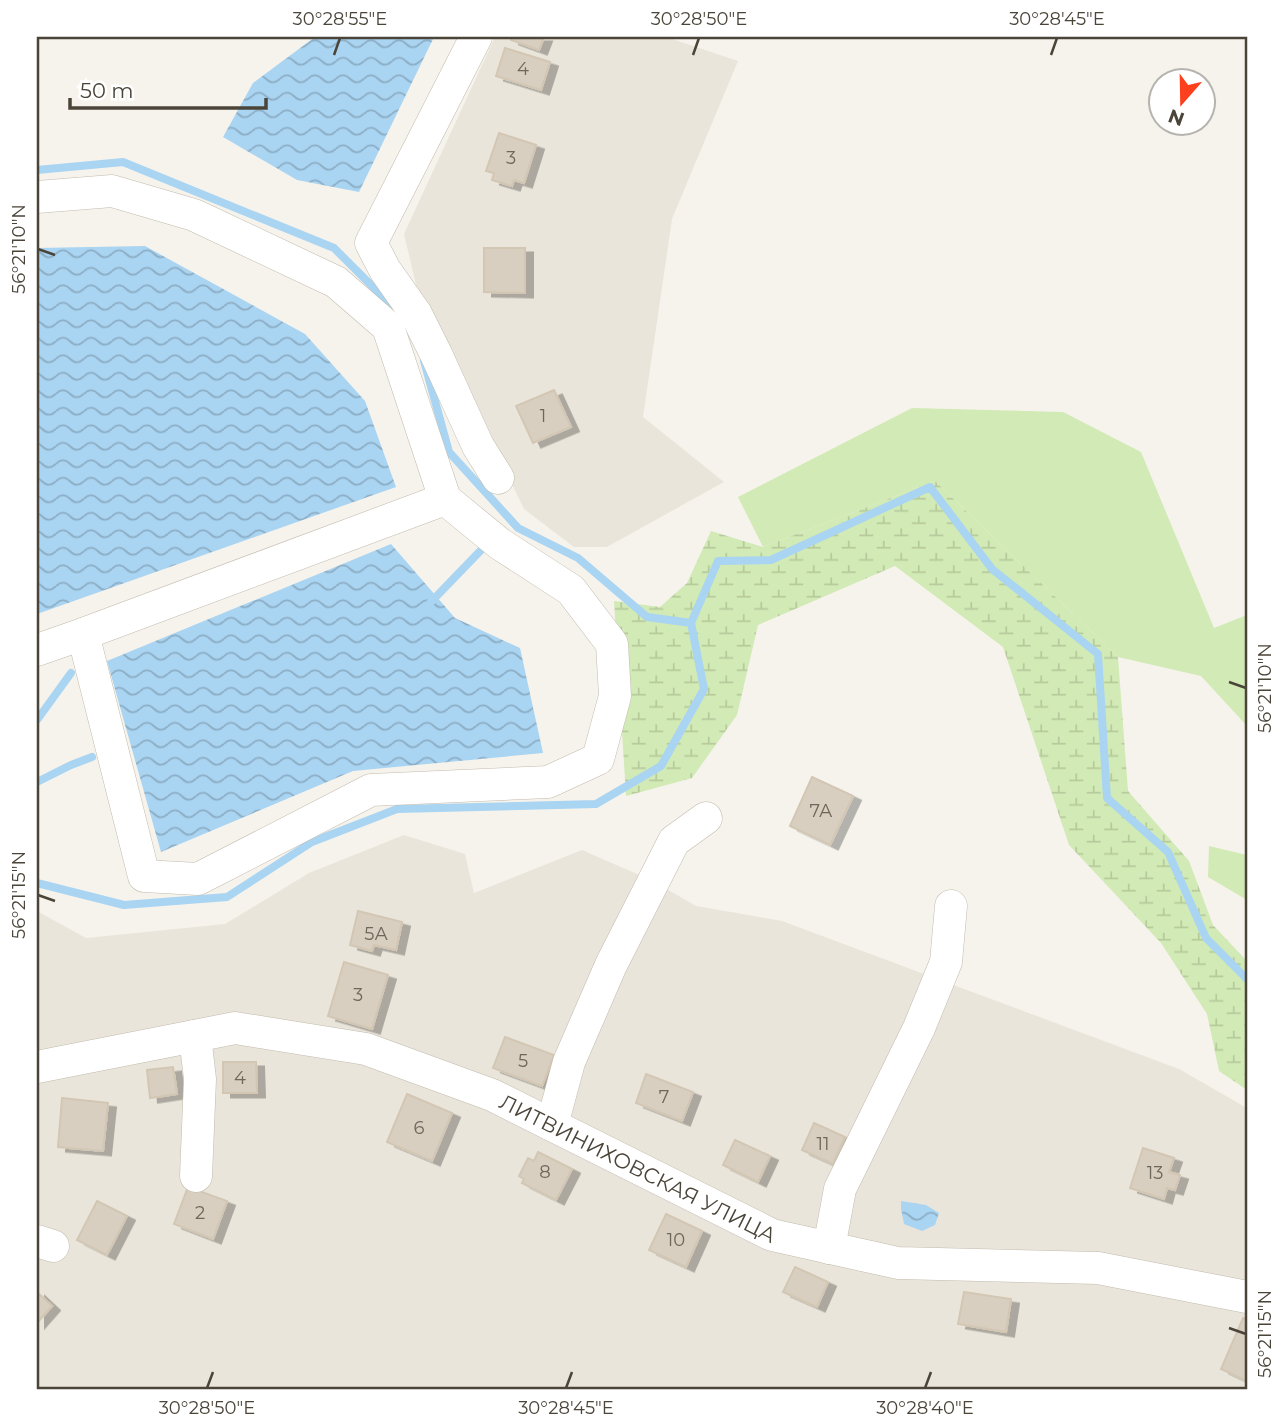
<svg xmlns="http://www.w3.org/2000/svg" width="1284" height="1427" font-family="Montserrat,sans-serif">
<defs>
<pattern id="wetland-marsh" width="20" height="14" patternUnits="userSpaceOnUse" patternTransform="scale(1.75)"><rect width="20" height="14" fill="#d2eab5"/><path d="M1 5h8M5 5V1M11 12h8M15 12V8" fill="none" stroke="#b6ca9c"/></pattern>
<pattern id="water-waves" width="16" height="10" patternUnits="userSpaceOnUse" patternTransform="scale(1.75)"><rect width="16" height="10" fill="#a9d4f2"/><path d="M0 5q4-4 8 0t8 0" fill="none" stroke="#8caec5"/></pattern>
<filter id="shadow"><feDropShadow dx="8" dy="4.5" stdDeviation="0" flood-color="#0004"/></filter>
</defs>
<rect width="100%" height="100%" fill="#f6f3ec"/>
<g fill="#eae5da">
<path d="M495,37H666L738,61L672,219L643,417L724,482L607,547H574L524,509L417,289L404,234Z"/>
<path d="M404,835L465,854L474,893L582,850L651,880L696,906L782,921L1179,1069L1247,1108V1390H37V911L86,938L225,924L309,873Z"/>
</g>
<g fill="#d2eab5">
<path d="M912,408L1063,412L1141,452L1214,628L1247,615V726L1201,676L1118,657L935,481L763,547L738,497Z"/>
<path d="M1209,846L1247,855V900L1208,877Z"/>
</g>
<path fill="url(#wetland-marsh)" d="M935,481L1118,657L1128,791L1189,861L1213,925L1247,961V1090L1219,1071L1207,1014L1161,943L1069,845L1003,647L895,566L758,625L737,715L692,778L626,796L614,601L660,607L687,583L711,531L763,547Z"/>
<g fill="url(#water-waves)">
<path d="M315,37H434L359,192L297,180L223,137L253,83Z"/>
<path d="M145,246L305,334L365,401L396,487L37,614V248Z"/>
<path d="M391,544L455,618L520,648L543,753L353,771L161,852L107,661Z"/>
<path d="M901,1201L926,1205L939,1213L935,1225L922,1231L904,1224L901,1209Z"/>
</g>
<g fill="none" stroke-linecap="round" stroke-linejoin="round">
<g stroke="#a9d4f2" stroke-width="8">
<path d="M37,170L123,162L334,248L397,311"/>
<path d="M424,361L449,452L518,528L578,558L647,617L691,623"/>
<path d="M429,604L485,546"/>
<path d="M37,720L71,673"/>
<path d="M37,782L71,765L92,757"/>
<path d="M37,883L124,905L227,897L312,842L397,809L596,804L661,766L704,689L691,623L718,561L771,560L930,487L992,569L1098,654L1107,798L1168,852L1206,938L1247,979"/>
</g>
</g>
<g fill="#d8cfc1" stroke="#d3c7b4" stroke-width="2" filter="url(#shadow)">
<path d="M512,37H544L539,50L511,40Z"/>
<path d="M505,48L550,62L541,90L496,76Z"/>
<path d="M499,133L536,145L524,183L514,180L512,186L492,180L494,173L486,171Z"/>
<path d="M484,248H525V293L484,292Z"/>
<path d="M554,390L571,427L533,443L516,406Z"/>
<path d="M812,777L853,796L830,845L790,826Z"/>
<path d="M358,911L402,922L396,950L374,945L372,951L350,945Z"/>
<path d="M344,962L388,975L372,1029L328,1016Z"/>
<path d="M505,1037L554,1055L542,1086L493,1068Z"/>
<path d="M223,1062H256L257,1093H223Z"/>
<path d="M173,1067L177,1094L150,1098L147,1070Z"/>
<path d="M646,1074L693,1092L682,1121L636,1103Z"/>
<path d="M407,1094L452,1113L432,1161L387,1142Z"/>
<path d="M62,1098L108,1103L103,1151L58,1147Z"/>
<path d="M814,1123L845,1137L833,1164L802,1150Z"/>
<path d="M735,1140L770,1156L758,1182L723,1165Z"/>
<path d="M1143,1148L1174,1158L1169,1172L1180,1175L1175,1190L1167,1188L1164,1199L1130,1188Z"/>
<path d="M538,1152L572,1169L556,1200L522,1183L524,1179L519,1176L528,1158L534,1161Z"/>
<path d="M188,1187L227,1201L213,1239L174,1224Z"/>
<path d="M97,1201L127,1216L107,1255L77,1240Z"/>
<path d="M666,1214L702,1231L686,1267L649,1250Z"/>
<path d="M795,1267L828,1282L817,1307L783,1292Z"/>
<path d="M37,1292L52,1306L37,1323Z"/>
<path d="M964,1292L1011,1299L1006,1332L958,1324Z"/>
<path d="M1243,1318L1247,1320V1381L1221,1369Z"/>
</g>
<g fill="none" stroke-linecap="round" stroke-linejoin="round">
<defs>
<g id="minor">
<path d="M476,37L371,243L385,270L416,314L436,354L478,446L498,478"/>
<path d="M37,197L112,191L194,215L336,282L388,327L445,499L500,544L571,590L612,644L615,696L598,759L548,782L371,790L198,879L144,876L83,634"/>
<path d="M37,650L83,634L445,499"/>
<path d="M195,1036L200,1079L196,1176"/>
<path id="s1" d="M37,1067L235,1028L366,1049L492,1095L772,1235L898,1263L1098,1268L1247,1297"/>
<path d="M552,1125L569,1062L611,965L674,841L706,818"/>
<path d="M37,1241L53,1246"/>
<path d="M829,1248L840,1189L919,1028L946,962L951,906"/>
</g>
</defs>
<use href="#minor" stroke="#c2bbae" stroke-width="33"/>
<use href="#minor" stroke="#fff" stroke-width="32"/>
</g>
<path fill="none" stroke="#4b4439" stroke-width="2.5" d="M334,55L340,38M693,55L699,38M1051,55L1057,38M38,249L55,255M1229,682L1246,688M38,895L55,901M1229,1328L1246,1334M207,1388L213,1372M566,1388L572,1372M925,1388L931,1372"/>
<g text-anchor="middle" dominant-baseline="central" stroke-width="6" stroke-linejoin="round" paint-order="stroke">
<g font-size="18" fill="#6e675b">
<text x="523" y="69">4</text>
<text x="511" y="158">3</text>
<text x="543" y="416">1</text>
<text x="821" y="811">7А</text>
<text x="376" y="934">5А</text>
<text x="358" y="995">3</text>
<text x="523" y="1061">5</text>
<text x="240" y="1078">4</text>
<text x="664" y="1097">7</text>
<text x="419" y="1128">6</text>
<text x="823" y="1144">11</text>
<text x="545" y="1172">8</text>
<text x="1155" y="1173">13</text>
<text x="200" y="1213">2</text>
<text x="676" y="1240">10</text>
</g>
<g font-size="21" fill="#4b4439" stroke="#fff">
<text stroke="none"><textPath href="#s1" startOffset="632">ЛИТВИНИХОВСКАЯ УЛИЦА</textPath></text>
</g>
</g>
<rect width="1284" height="1427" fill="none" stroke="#ffffff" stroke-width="77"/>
<g transform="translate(1182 102) rotate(200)"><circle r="33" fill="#ffffff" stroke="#b7b4b0" stroke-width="2"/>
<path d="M0-5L12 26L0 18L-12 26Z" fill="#fc3f1d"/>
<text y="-10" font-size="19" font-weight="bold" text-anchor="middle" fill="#4b4439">N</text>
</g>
<path d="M70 98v10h196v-10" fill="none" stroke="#4b4439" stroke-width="3.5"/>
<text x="80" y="98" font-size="21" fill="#4b4439" stroke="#ffffff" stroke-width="5" paint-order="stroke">50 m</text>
<rect x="38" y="38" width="1208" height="1350" fill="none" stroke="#4b4439" stroke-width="2.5"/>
<g font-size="18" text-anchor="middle" fill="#4b4439">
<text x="340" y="25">30°28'55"E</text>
<text x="699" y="25">30°28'50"E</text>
<text x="1057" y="25">30°28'45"E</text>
<text transform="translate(19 249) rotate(-90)" y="6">56°21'10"N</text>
<text transform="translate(1265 688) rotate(-90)" y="6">56°21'10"N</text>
<text transform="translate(19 895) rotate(-90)" y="6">56°21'15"N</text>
<text transform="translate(1265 1334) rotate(-90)" y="6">56°21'15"N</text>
<text x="207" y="1414">30°28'50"E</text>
<text x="566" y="1414">30°28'45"E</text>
<text x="925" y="1414">30°28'40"E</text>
</g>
</svg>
